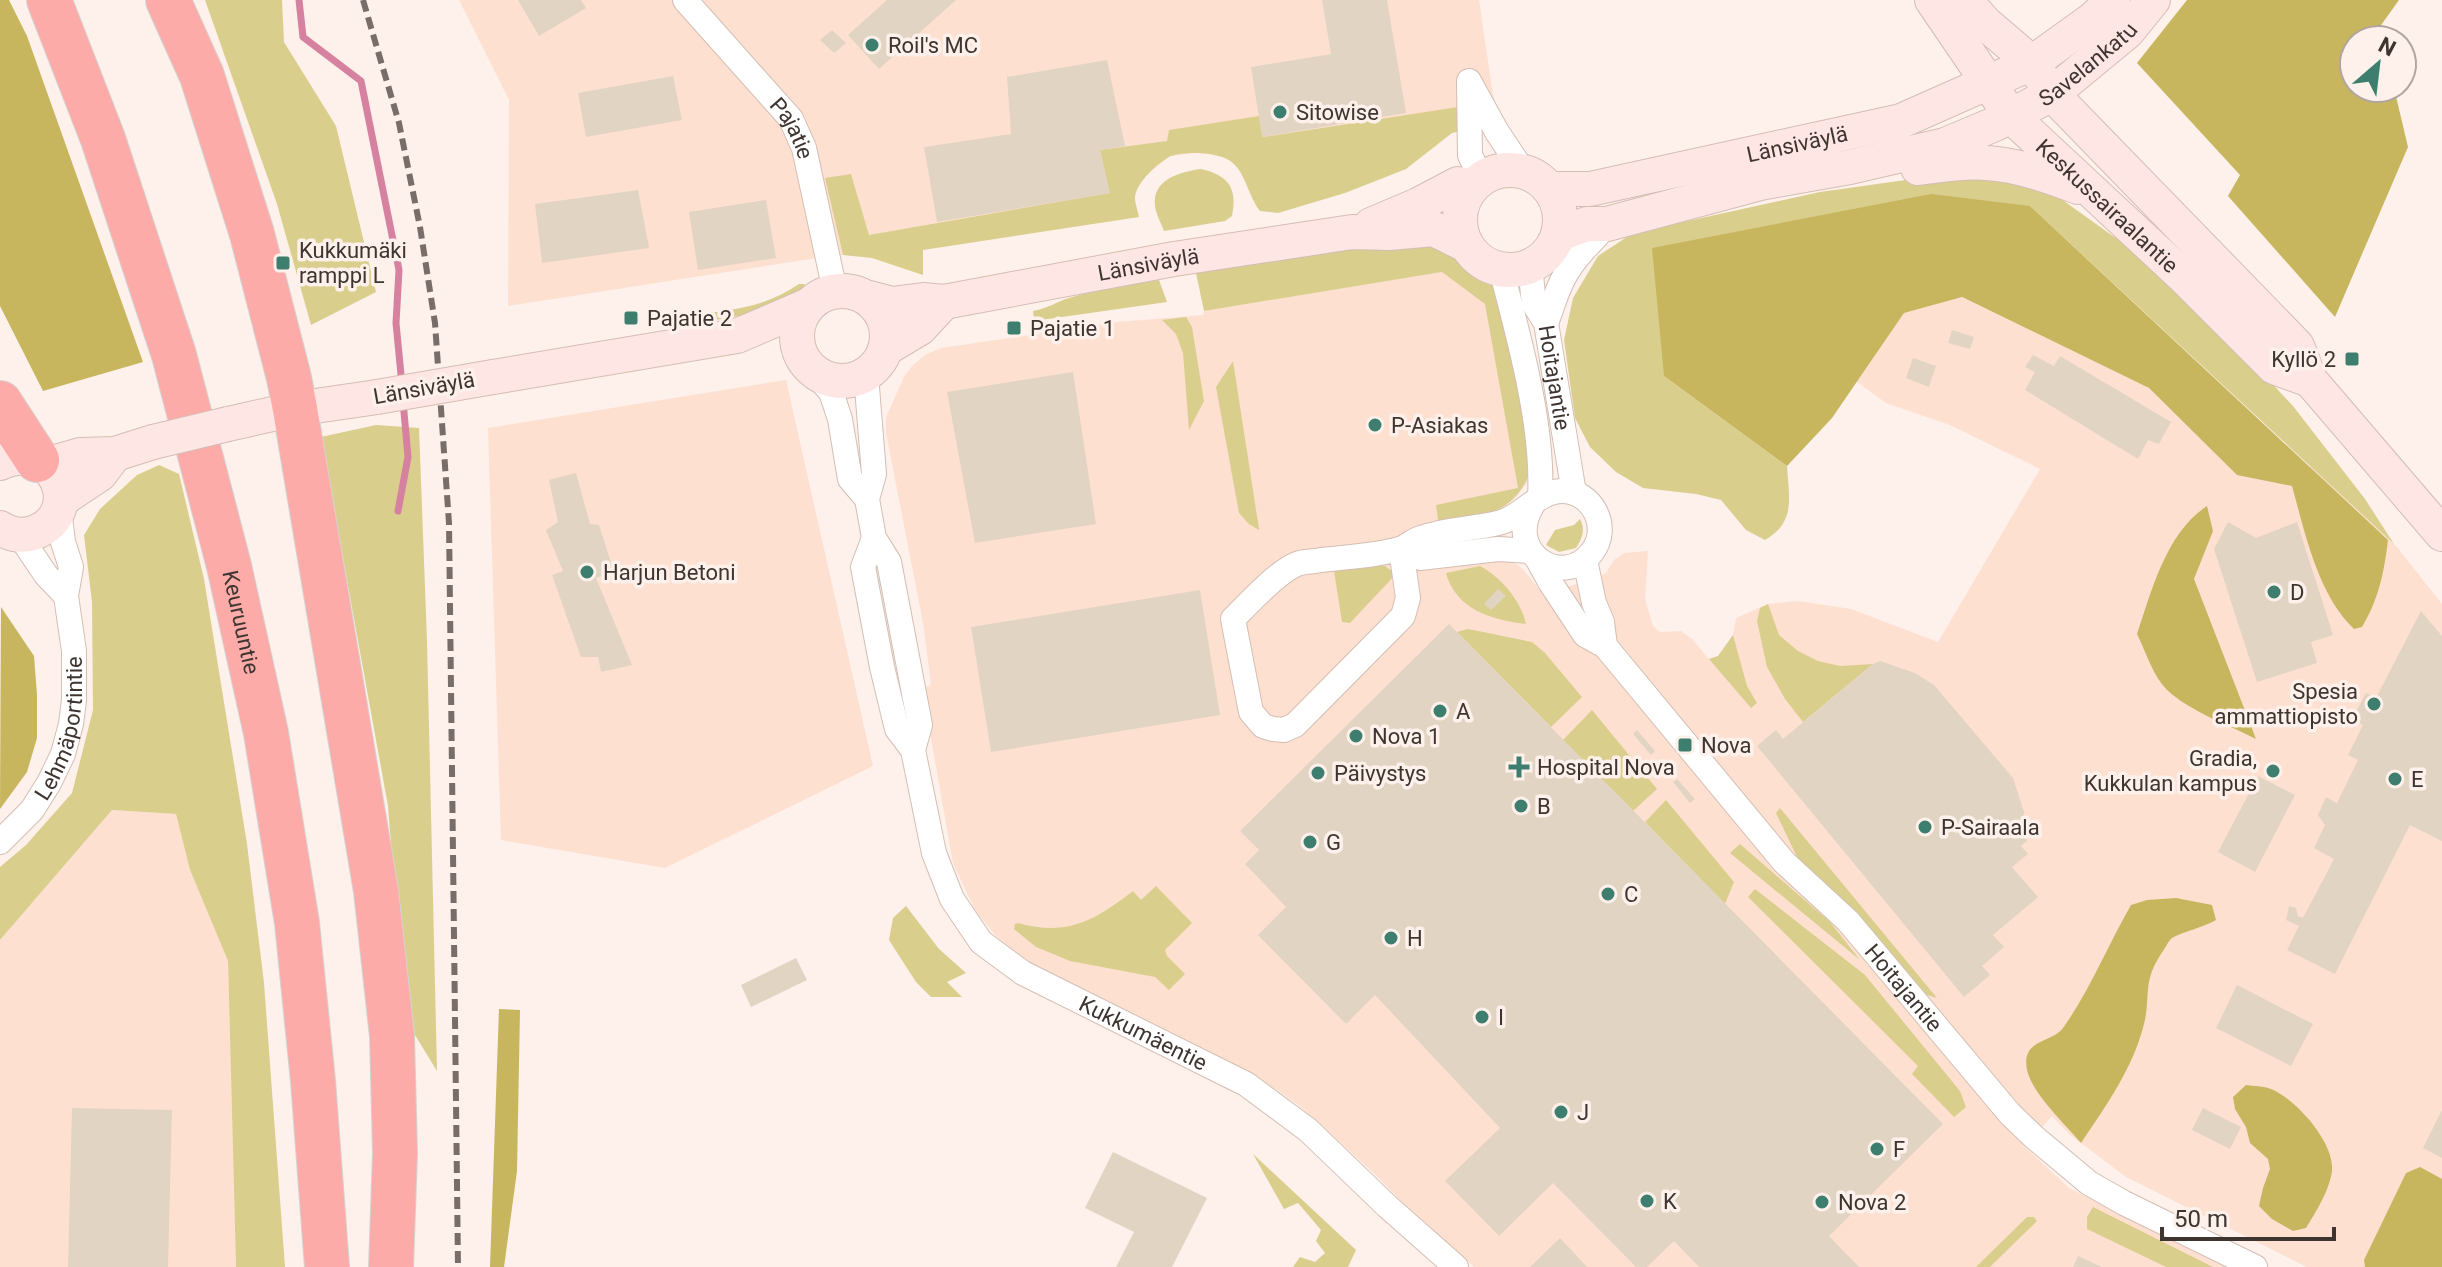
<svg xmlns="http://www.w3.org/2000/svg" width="2442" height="1267" font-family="Roboto,sans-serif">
<rect width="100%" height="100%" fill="#fef0ea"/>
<g fill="#fee0d1">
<path d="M459,0H1479L1496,115L1170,156L1117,199L886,250L817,258L508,306L509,100Z"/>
<path d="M1442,272L1486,273L1527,483L1518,495L1505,507L1503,523L1511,561L1522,568L1543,594L1590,580L1606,573L1614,560L1624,553L1648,551L1645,599L1653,626L1660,632L1681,631L1692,639L1709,659L1718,656L1733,635L1736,618L1768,604L1798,601L1851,609L1938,642L2040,469L1950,425L1886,403L1857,382L1904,313L1961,297L2149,388L2237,475L2311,467L2397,547L2442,604V1267H2307L2126,1177L2069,1134L2052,1116L2025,1147L2069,1188L2231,1267H1474L1397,1197L1377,1176L1301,1107L1276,1089L1028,962L996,936L975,910L953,863L923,694L926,688L931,684L923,623L886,433V417L904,377L912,366L925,355L941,348L1118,322L1203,315L1204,311Z"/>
<path d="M786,380L873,766L665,868L501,840L488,428Z"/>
<path d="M112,810L176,814L190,870L228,961L236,1267H0V940Z"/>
</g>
<g fill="#dace8d">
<path d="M205,0H282L284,42L336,126L376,292L311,325L277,204Z"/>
<path d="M1458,107L1461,131L1452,133L1406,169L1345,193L1278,213L1260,211C1247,195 1246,169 1227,159C1214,152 1184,151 1171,156C1158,162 1135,184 1135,198C1135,204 1138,211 1139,217L923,250V275L872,258L843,255L825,178L851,174L869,235L1109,193L1100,150L1167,141L1169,130L1259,116L1263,137Z"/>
<path d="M1201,169C1228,175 1238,188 1232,216L1225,221L1164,231C1161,223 1156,214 1155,206C1152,179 1180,172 1201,169Z"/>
<path d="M1967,175L2043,186L2124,244L2158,261L2293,406L2365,499L2394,544L2030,206L1664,376L1787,466C1789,498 1796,522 1765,540L1746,530L1721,500L1696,494L1643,488L1616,472L1590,447L1575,418L1564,340L1573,298L1598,256L1633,233L1820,192L1927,177Z"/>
<path d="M1407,243L1441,246L1465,258L1496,284L1506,306L1532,467C1516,515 1482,516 1439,527L1436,505L1518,488L1485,304L1442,272L1204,311L1196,273L1350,248Z"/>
<path d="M1159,280L1167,302L1034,321L1033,311C1049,308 1056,302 1069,298C1099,289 1129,285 1159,280Z"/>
<path d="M799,284H805C795,313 712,320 685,324L683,316C729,310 760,310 799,284Z"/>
<path d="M1186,317L1192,327L1204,401L1189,430L1183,353L1176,334L1162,320Z"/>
<path d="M1233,361L1259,529V530L1249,524L1239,513L1216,387Z"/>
<path d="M376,425L419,428L427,641L437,1071L404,1017L388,806L321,437Z"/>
<path d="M159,465L179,474L204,579L247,844L264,983L285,1267H236L228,961L190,870L176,814L112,810L0,940V867L26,845L72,793L93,710L92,602L84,535L100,509L137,475Z"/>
<path d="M1580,519C1586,529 1582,539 1576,548L1559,552L1546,545L1555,530L1574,525Z"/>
<path d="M1375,566H1385L1396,574L1350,623L1342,622L1334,571Z"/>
<path d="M1480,566C1501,577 1521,601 1526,624C1492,620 1456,610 1446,573Z"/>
<path d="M1768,604L1779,635L1798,651L1818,661L1840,666L1873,664L1803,722L1785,699L1767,667L1757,621L1760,608Z"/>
<path d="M1468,629L1532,642L1545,653L1582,697L1551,727L1457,632Z"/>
<path d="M1733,635L1747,686L1757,703L1751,708L1709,659L1718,656Z"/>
<path d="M1592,710L1657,789L1633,811L1563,740Z"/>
<path d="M1666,800L1734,882L1725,904L1645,822Z"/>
<path d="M1780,808L1937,998L1927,995L1872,932L1799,861L1776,813Z"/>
<path d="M1740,844L1830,922L1860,960L1730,853Z"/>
<path d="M1156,886L1192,923L1165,950L1167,956L1185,974L1169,990L1155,977L1070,961L1036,947L1014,929L1015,924L1018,923C1068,937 1095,920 1133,891L1141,900Z"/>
<path d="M1755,889L1865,975L1960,1091L1966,1107L1954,1117L1912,1074L1918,1066L1748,897Z"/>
<path d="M906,906L939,949L966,973L947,982L962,997H931L916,982L889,940L893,918Z"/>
<path d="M1253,1154L1356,1250L1348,1267H1293L1300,1257L1315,1262L1325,1253L1316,1241L1321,1230L1298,1203L1284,1209Z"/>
<path d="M2093,1207L2213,1267H2166L2087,1229V1217Z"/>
<path d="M2027,1217H2034L2037,1221L1990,1267H1976Z"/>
</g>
<g fill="#c7b65d">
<path d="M0,0H9L27,36L143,362L43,391L0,306Z"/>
<path d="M2187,0H2399L2379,28L2382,40H2354V88H2394L2408,147L2335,317L2228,196L2240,175L2137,63Z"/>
<path d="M1931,194L2030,206L2388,540C2384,572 2379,599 2362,627L2354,629C2318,595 2305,533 2292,486L2237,475L2149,388L1962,297L1904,313L1832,418L1787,466L1664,376L1652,248Z"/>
<path d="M2207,506L2213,531L2194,579L2256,739C2227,724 2191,712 2167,690C2153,676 2146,652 2137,634C2152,590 2166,533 2207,506Z"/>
<path d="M1,607L34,656L37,695V738L27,772L0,809Z"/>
<path d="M2176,898L2212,905L2216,920C2205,927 2178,933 2171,939C2168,942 2164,950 2161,954C2142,983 2151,996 2144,1024C2133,1068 2106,1106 2081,1143C2065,1124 2033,1095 2027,1070C2021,1038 2051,1044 2063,1028C2090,990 2108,945 2131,905L2147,900Z"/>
<path d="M499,1009L520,1010L517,1171L504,1267H490Z"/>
<path d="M2246,1085C2253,1086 2264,1086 2271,1089C2296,1099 2335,1143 2332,1171C2330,1189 2316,1212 2306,1228L2293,1231L2272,1219L2259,1206L2263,1188L2270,1169L2268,1159L2250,1143L2246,1127L2235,1109L2233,1097Z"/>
<path d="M2420,1167L2442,1179V1267H2365L2364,1260L2406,1173Z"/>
</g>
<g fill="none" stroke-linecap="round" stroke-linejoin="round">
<g stroke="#d781a1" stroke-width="7">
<path d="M299,0L303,37L361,81L399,270L396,323L402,385"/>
<path d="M398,511L408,457L403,401"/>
</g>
</g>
<g fill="#e2d4c2">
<path d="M518,0H581L586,8L539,36Z"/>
<path d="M887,0H956L879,69L848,35Z"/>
<path d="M1322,0H1387L1406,113L1262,137L1251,67L1331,54Z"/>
<path d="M832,30L846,43L834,53L820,40Z"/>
<path d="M1107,60L1125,146L1100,150L1110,193L937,222L924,147L1011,134L1007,77Z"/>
<path d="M673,76L682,120L586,137L578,93Z"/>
<path d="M638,190L649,248L542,263L535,204Z"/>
<path d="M766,200L776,258L698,270L689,212Z"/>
<path d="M1952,330L1974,337L1970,349L1948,343Z"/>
<path d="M2033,355L2054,366L2060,356L2171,422L2159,444L2148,440L2138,459L2025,390L2035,372L2025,367Z"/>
<path d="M1913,358L1936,366L1929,387L1906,378Z"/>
<path d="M1073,372L1096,524L975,543L947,392Z"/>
<path d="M576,473L590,524L599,525L614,572L596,578L632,665L601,672L598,657H581L552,575L563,571L546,530L558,522L549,480Z"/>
<path d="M2228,522L2256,538L2297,522L2333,635L2311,642L2317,663L2257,682L2214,549Z"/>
<path d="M1498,589L1506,596L1491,610L1484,604Z"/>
<path d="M1200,590L1220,715L991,752L971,627Z"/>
<path d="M2421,611L2442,636V841L2410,825L2335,974L2287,950L2299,926L2286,920L2289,906L2296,908L2298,916L2303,918L2334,859L2314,848L2325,825L2318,815L2326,797L2337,803L2358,760L2348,755L2363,725L2352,719L2366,693L2376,698Z"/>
<path d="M1449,624L1943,1124L1829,1236L1859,1267H1699L1674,1241L1647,1267H1636L1553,1183L1499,1236L1445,1181L1500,1128L1375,995L1346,1024L1258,935L1286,907L1245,864L1259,850L1240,831Z"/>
<path d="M1880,661L1915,673L1934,685L2013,778L2024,812L2027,841L2021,846L2028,854L2012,867L2038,897L1993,935L2004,947L1982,966L1990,975L1964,997L1757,746L1776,730L1783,739L1873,664Z"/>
<path d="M1637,730L1655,751L1651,755L1633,734Z"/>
<path d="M2258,776L2295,795L2255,872L2218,852Z"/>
<path d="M1677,779L1695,799L1690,803L1673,782Z"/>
<path d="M796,958L807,980L751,1007L741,985Z"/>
<path d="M2237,985L2313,1024L2291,1066L2216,1028Z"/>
<path d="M72,1108L172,1110L168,1267H68Z"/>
<path d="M2203,1108L2241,1127L2230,1149L2192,1130Z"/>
<path d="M2442,1110V1158L2423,1148Z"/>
<path d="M1113,1152L1207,1198L1172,1267H1116L1134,1232L1085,1208Z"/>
<path d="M1560,1238L1587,1267H1530Z"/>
<path d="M2078,1256L2102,1267H2073Z"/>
</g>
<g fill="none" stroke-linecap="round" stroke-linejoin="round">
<defs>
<g id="street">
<path id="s1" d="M685,0L791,119L804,148L835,291"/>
<path d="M1469,81L1497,132L1523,171"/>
<path d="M1469,83L1470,155L1481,179"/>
<path id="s2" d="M1530,266L1534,304L1546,323L1574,493"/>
<path d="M1501,269C1519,338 1544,427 1540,497"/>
<path d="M1546,323C1553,306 1558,284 1569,269C1579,252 1595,240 1607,224"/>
<path d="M814,373L831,392L840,419L850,479L867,499"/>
<path d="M866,375L874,474L867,499L874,538L889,562L920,725L913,750"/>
<path d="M19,535L46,575L66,596"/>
<path id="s3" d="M874,538L863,567L882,667L897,729L913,750L934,853L952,899L981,942L1023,973L1246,1084L1308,1130L1387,1206L1456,1267"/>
<path d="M1401,549L1408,598L1403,616L1295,725L1284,730L1273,729L1263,726L1251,712L1233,619C1248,604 1278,571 1297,564C1304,561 1314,562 1321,560C1346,557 1375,556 1399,549C1407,547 1413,540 1421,538C1445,529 1473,529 1498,523C1522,518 1537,491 1562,491C1593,491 1611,528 1592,552C1563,590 1504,553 1532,506"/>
<path d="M1401,549L1420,558L1498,549L1530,551"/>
<path id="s4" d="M1538,560L1550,582L1585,635L1605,646L1784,862L1848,921L2010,1114L2034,1137L2089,1183L2124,1203L2255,1267"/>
<path d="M1585,560L1594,603L1602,622L1605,646"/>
<path id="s5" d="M0,842L32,810L49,783L63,754L71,724L74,700V651L66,596L71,567L63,542L59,509"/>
</g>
<g id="secondary">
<path id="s6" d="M1932,0L2011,116L2182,275L2274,367L2310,380"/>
<path d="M1965,0L1985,23L2032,63L2052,94L2297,346L2310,380L2442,534"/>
<path d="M1918,168C1941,165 1964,161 1987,163C2018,165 2049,176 2078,187"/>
<circle cx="1510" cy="220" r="50"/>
<path id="s7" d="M1550,189H1590L1901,121L2032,63L2093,19L2113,0"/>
<path d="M1371,225L1418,205L1458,184L1472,186"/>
<path id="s8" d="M1559,234L1587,224H1607L1760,183L1850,167L1945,145L1995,124L2052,94L2127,32L2153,0"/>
<circle cx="842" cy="336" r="45"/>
<path id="s9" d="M869,298L892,304L923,300L944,302L1174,259L1352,232L1389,233L1434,229L1466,245"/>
<path d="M885,349L920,328L944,302"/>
<path d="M493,377L737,336L807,306"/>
<path d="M228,424L295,409L377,397"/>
<path d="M0,463C55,438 85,512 36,532C23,537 11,535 0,528"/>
<path d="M45,465L80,455L115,454L153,442"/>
<path d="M61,500L100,474L115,454"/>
</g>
<g id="highway">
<path id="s10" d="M49,0L103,139L174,355L229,566L266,733L297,923L313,1081L327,1267"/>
<path d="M168,0L202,76L252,234L289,378L295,409L376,891L392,1036L395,1153L391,1267"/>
<path d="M0,403L37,460"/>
</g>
</defs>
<use href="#street" stroke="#d3beb3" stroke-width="26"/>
<use href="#secondary" stroke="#d3beb3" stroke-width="36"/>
<use href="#highway" stroke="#d5d3d2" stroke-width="46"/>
<use href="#street" stroke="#fff" stroke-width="24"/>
<use href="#secondary" stroke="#fee6e5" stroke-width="34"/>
<use href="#highway" stroke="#fcaba8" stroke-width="44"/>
<path stroke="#786d69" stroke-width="6" stroke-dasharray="12 6" stroke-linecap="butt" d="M363,0L399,123L420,227L435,323L449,523L458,1267"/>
<defs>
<g id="secondary-bridge">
<path d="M377,397L493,377"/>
<path d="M153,442L228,424"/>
</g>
</defs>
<use href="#secondary-bridge" stroke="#d3beb3" stroke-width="36" stroke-linecap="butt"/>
<use href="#secondary-bridge" stroke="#fee6e5" stroke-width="34"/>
</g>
<g fill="#3e7e6e" stroke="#fef0ea" stroke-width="3">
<circle cx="872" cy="45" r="8"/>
<circle cx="1280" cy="112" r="8"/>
<rect x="275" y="255" width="16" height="16" rx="4"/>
<rect x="623" y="310" width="16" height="16" rx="4"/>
<rect x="1006" y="320" width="16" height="16" rx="4"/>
<rect x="2344" y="351" width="16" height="16" rx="4"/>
<circle cx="1375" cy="425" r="8"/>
<circle cx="587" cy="572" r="8"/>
<circle cx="2274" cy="592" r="8"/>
<circle cx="2374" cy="704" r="8"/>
<circle cx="1440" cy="711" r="8"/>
<circle cx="1356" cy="736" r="8"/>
<rect x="1677" y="737" width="16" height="16" rx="4"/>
<path d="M1515 755h8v8h8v8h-8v8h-8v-8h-8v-8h8z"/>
<circle cx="2273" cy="771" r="8"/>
<circle cx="1318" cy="773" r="8"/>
<circle cx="2395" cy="779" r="8"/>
<circle cx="1521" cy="806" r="8"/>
<circle cx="1925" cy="827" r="8"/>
<circle cx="1310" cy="842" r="8"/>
<circle cx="1608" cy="894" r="8"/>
<circle cx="1391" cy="938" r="8"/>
<circle cx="1482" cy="1017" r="8"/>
<circle cx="1561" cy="1112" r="8"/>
<circle cx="1877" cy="1149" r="8"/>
<circle cx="1647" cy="1201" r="8"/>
<circle cx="1822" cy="1202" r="8"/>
</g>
<g text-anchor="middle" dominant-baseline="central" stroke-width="7" stroke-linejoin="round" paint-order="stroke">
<g font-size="22" fill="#3e3531" stroke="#fef0ea" text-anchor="start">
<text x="888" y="45">Roil's MC</text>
<text x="1296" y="112">Sitowise</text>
<text x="299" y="250">Kukkumäki<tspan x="299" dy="25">ramppi L</tspan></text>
<text x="647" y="318">Pajatie 2</text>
<text x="1030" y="328">Pajatie 1</text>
<text x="2336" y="359" text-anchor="end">Kyllö 2</text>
<text x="1391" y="425">P-Asiakas</text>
<text x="603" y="572">Harjun Betoni</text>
<text x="2290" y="592">D</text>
<text x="2358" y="691" text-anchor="end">Spesia<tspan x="2358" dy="25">ammattiopisto</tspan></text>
<text x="1456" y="711">A</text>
<text x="1372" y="736">Nova 1</text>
<text x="1701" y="745">Nova</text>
<text x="2257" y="758" text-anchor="end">Gradia,<tspan x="2257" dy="25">Kukkulan kampus</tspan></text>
<text x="1537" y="767">Hospital Nova</text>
<text x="1334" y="773">Päivystys</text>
<text x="2411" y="779">E</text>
<text x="1537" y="806">B</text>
<text x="1941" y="827">P-Sairaala</text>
<text x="1326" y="842">G</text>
<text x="1624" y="894">C</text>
<text x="1407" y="938">H</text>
<text x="1498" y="1017">I</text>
<text x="1577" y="1112">J</text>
<text x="1893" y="1149">F</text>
<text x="1663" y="1201">K</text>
<text x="1838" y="1202">Nova 2</text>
</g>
<g font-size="22" fill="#3e3531" stroke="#fef0ea">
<text stroke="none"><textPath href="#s8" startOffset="562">Savelankatu</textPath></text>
<text stroke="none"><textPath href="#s1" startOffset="168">Pajatie</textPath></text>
<text stroke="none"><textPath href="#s7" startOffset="252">Länsiväylä</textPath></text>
<text stroke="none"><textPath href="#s6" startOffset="272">Keskussairaalantie</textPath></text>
<text stroke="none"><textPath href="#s9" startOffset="284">Länsiväylä</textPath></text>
<text stroke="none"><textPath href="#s2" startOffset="116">Hoitajantie</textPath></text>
<text transform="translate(424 388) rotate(-10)">Länsiväylä</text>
<text stroke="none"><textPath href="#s10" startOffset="652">Keuruuntie</textPath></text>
<text stroke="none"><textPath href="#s5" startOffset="134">Lehmäportintie</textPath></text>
<text stroke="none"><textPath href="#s4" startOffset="566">Hoitajantie</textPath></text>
<text stroke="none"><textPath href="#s3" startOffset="616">Kukkumäentie</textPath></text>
</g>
</g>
<g transform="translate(2378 64) rotate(28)"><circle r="38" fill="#fef0ea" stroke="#b1a5a0" stroke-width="2"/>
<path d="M0-6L14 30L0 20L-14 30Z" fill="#3e7e6e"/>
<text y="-12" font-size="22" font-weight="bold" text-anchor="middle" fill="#3e3531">N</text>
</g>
<path d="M2162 1227v12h172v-12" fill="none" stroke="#3e3531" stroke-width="4"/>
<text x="2174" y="1227" font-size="24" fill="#3e3531" stroke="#fef0ea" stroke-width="6" paint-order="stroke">50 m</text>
</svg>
